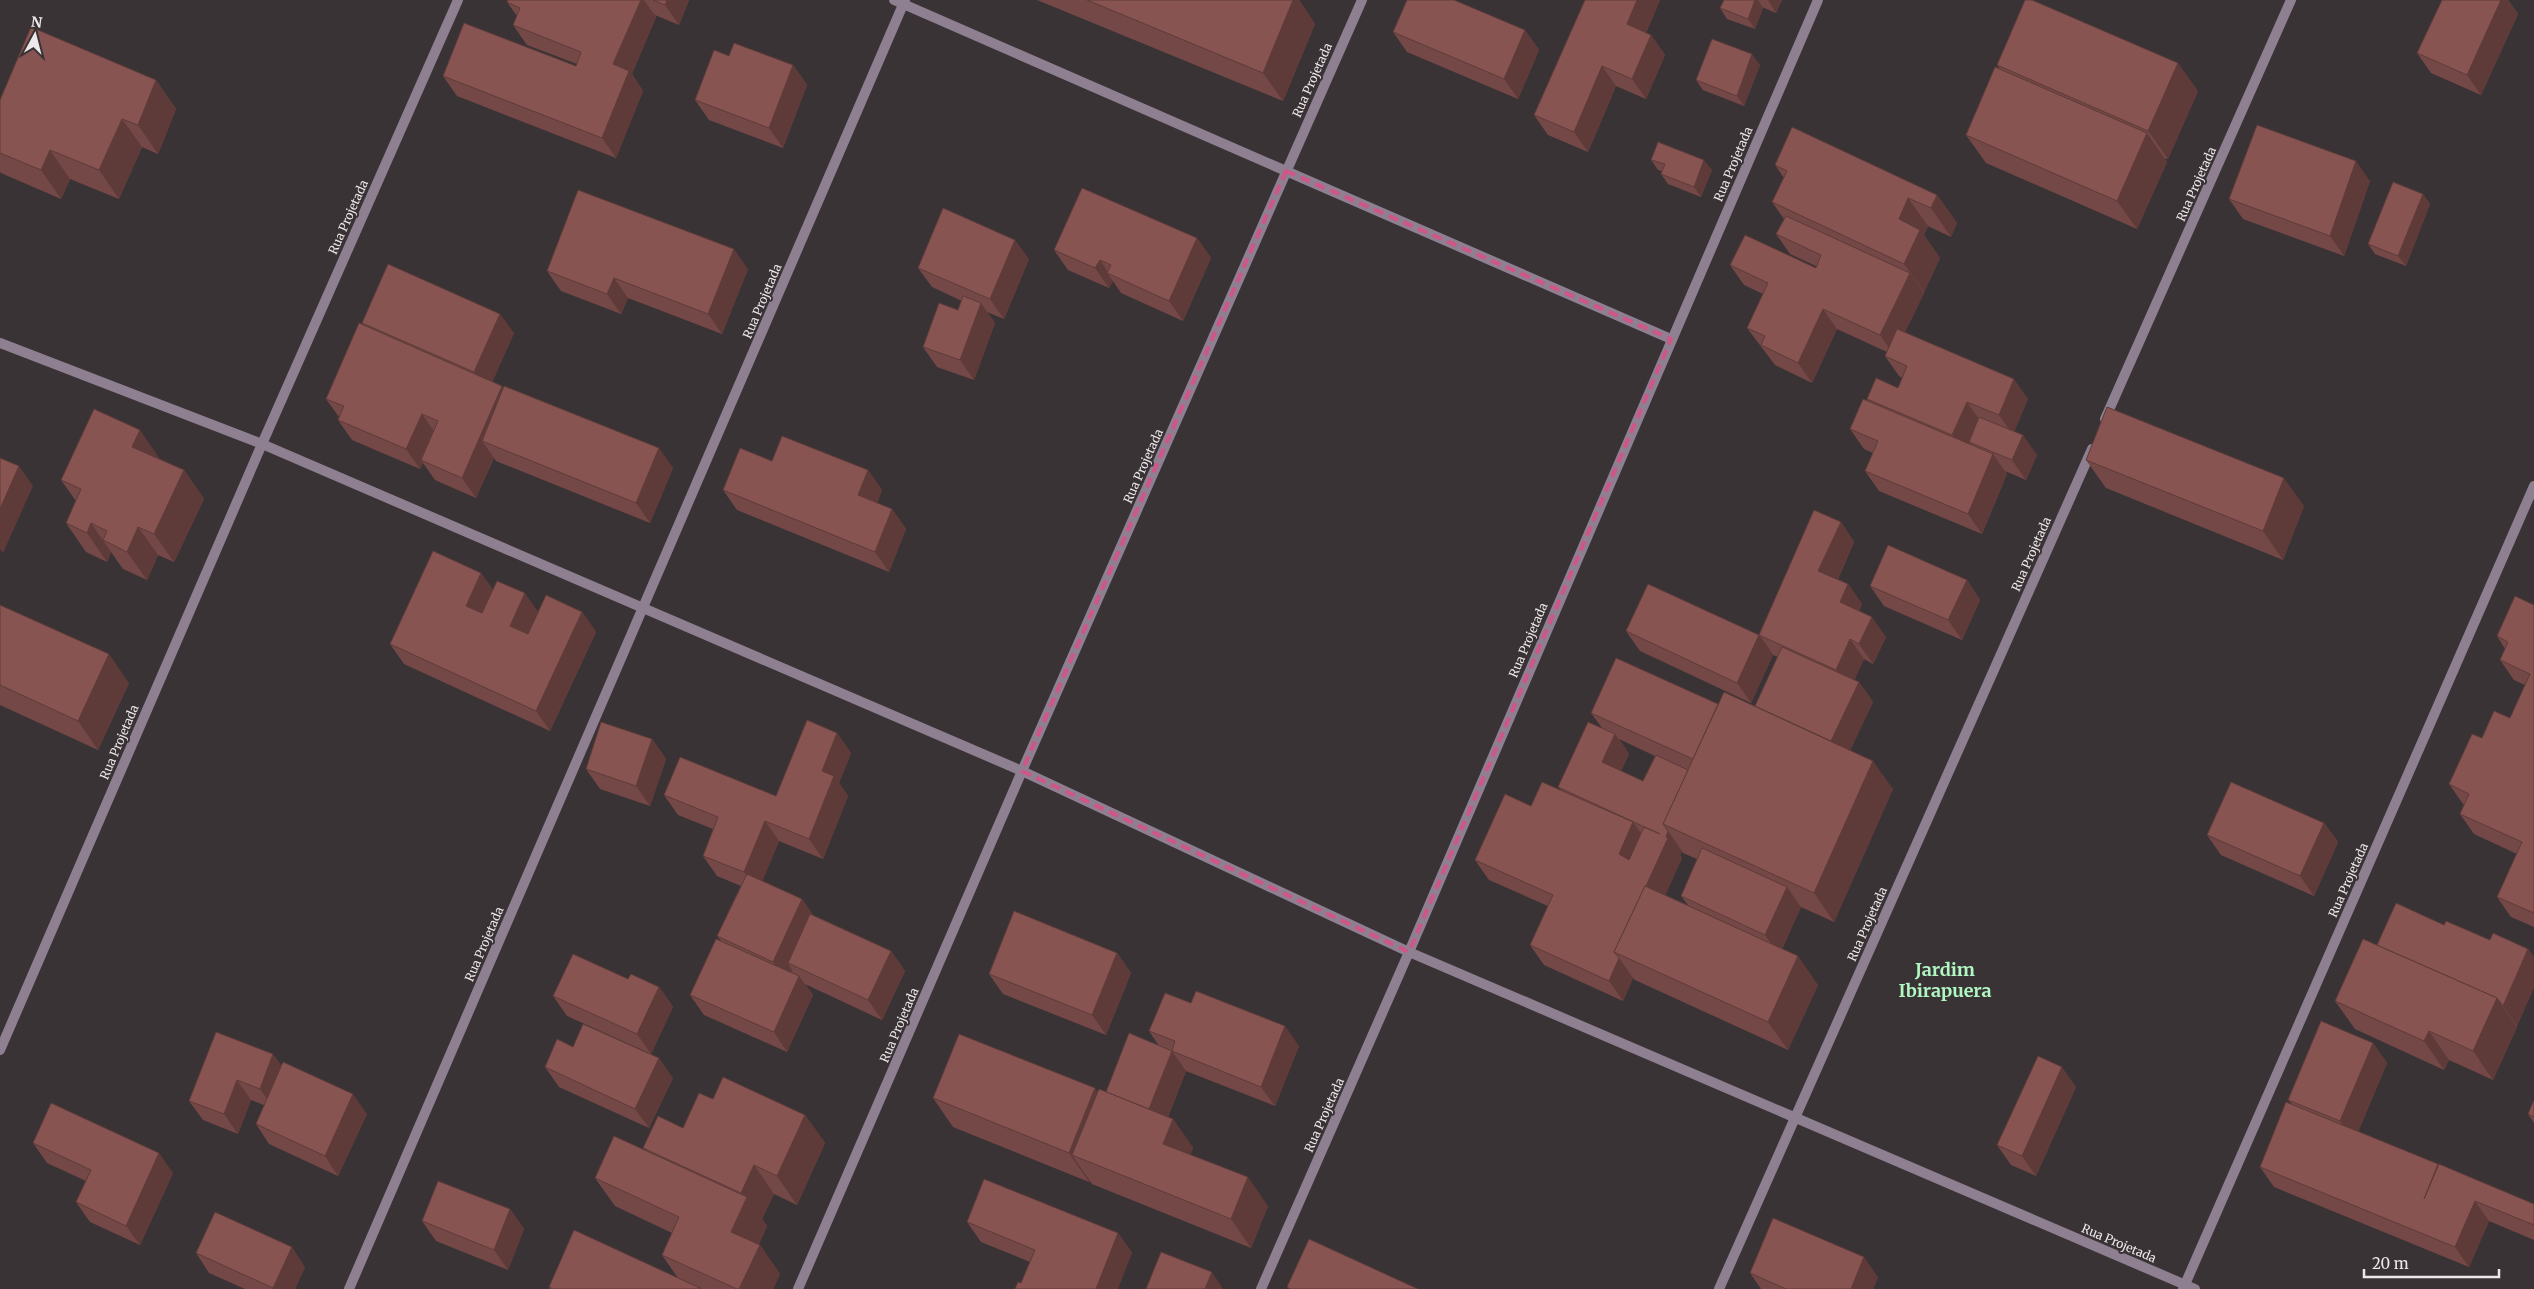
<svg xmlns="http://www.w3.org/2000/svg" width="2534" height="1289" font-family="Merriweather,serif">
<rect width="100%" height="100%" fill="#3a3336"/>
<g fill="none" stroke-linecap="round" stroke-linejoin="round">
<g stroke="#8e7f91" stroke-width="10">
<path d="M894,0L1671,339"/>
<path d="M0,343L262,444L1022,771L1409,952L2195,1289"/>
<path d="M2105,419L2291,0"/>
<path d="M0,1050L262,444L458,0"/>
<path d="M349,1289L905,0"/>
<path d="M798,1289L1022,771L1362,0"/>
<path d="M1261,1289L1409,952L1818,0"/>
<path d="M1719,1289L2092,449"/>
<path d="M2183,1289L2534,486"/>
</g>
</g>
<g fill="#744846" fill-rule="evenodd">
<path d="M508,0H689L679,25L655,15L656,17L632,74L643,91L616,158L457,96L443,76L576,66L577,64L527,45L513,25L517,16L507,2Z"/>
<path d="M1037,0H1299L1315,24L1283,101Z"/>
<path d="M1585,0H1660L1646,33L1651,35L1665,55L1646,99L1616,86L1588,152L1548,135L1534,115Z"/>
<path d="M1724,0H1782L1776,13L1762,7L1763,8L1755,29L1727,19L1720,8Z"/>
<path d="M2501,0H2508L2518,14L2481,95L2431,73L2417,53Z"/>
<path d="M1525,30L1539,50L1518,99L1407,52L1393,32Z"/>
<path d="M729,56L793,65L807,85L783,148L709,120L695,100Z"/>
<path d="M1760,65L1744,106L1703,90L1696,80Z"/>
<path d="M1997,65L2198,91L2168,159L2164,158L2167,162L2137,229L1986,163L1966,135L1999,68Z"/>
<path d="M156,80L176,109L158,154L142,147L119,199L70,179L61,199L1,173L0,172V100Z"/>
<path d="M1651,160L1712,170L1701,197L1668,184L1661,174L1662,171L1658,170Z"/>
<path d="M1775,165L1937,195L1957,223L1951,237L1928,226L1924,235L1940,258L1924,292H1923L1924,293L1905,332L2028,399L2014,431L2037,455L2026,480L2005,471L2007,474L1982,534L1879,491L1865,471L1873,453L1864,449L1850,429L1868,401L1867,399L1898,388L1903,378L1899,376L1885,356L1887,352L1837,329L1812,383L1775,365L1747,328L1763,294L1744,285L1730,265L1816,268V266L1790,254L1776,234L1784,219L1772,202L1784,178Z"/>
<path d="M2370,181L2344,256L2243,219L2229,199Z"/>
<path d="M2423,194L2430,204L2406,266L2375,254L2368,244Z"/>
<path d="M1197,238L1211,258L1183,321L1121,293L1113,281L1109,288L1068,270L1054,250Z"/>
<path d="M1029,259L1004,319L987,312L995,323L974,380L937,367L923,347L958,310L962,301L932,287L918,268Z"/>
<path d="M748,269L722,334L628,298L621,314L561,291L547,271Z"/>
<path d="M362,323L514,333L492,382L673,468L650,523L496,461L494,458L476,498L435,480L423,463L420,469L352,440L338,420L339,417L326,399L363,325Z"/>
<path d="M160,459L184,470L204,499L174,562L158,555L147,580L123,569L111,552L107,562L86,552L66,523L76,501L61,480Z"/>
<path d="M2086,460L2304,506L2283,560L2106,488Z"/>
<path d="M772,461L868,470L882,490L877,503L892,509L906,529L889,572L737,510L723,490Z"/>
<path d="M1841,522L1854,542L1838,579L1848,584L1862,604L1859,611L1886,637L1873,664L1864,659L1854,680L1859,682L1873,702L1850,750L1893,789L1834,922L1801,907L1782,949L1818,985L1788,1050L1635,980L1633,978L1623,1001L1544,965L1530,945L1548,906L1489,880L1475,860L1531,806L1561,790L1558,787L1602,728L1591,713L1718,704L1755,706L1778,657L1773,655L1759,635ZM1619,739L1655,756L1643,781L1621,771L1629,754ZM1682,851L1683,853L1697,859L1681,896L1688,905L1665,895L1682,858L1680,855Z"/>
<path d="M481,573L493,590L538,612H582L596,632L550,731L404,664L390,644Z"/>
<path d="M1967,580L1980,600L1962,640L1884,606L1870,586Z"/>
<path d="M0,605L129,683L98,750L0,705Z"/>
<path d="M2534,605V927L2511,917L2497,897L2517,854L2474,834L2460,814L2464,805L2463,804L2449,784L2482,738L2510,718L2525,685L2514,680L2500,660L2505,649L2497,636Z"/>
<path d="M1626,631L1773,655L1751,703L1640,651Z"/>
<path d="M837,733L851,753L839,783L848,796L823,859L779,841L762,881L802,899L813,915L891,951L905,971L882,1020L805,984L813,995L787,1052L704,1015L690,995L721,941L717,936L741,886L717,876L703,856L713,829L678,815L664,795L776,796Z"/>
<path d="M652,739L666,759L650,806L600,789L586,769Z"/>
<path d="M2324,823L2338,842L2314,896L2221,855L2207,835Z"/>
<path d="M2444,925L2490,940L2528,949L2534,957V987L2517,1026H2516L2517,1027L2493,1080L2449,1060L2444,1070L2355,1029L2335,1001L2377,945Z"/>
<path d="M1117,953L1131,973L1106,1035L1003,994L989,974Z"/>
<path d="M659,987L673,1007L651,1054L567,1016L553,996Z"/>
<path d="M1149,1031L1299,1046L1275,1106L1186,1071L1176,1056L1186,1071L1168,1117L1173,1119L1193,1148L1190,1154L1268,1206L1251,1248L1092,1184L1090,1181L1089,1182L953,1127L933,1098L1095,1088L1097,1092H1106L1159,1046Z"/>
<path d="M216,1032L282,1066L367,1114L338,1176L269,1144L256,1124L264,1105L251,1100L238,1134L203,1120L189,1101Z"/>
<path d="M2373,1043L2387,1063L2358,1132L2534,1204V1240L2489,1221L2469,1267L2274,1187L2260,1167L2292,1104L2288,1100Z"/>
<path d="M545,1067L673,1078L649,1128L559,1087Z"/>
<path d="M2076,1087L2036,1176L2011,1165L1997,1145Z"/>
<path d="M713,1099L805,1115L825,1143L797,1205L774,1194L762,1219L767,1226L759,1244L760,1245L780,1274L773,1289H550L549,1287L678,1278L662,1255L672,1233L615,1206L595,1178L645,1151L643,1148L683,1128Z"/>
<path d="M2534,1100V1123L2528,1114Z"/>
<path d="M33,1143L173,1173L140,1245L90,1222L76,1202L86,1181L47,1163Z"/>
<path d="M510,1209L524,1229L508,1270L436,1241L422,1221Z"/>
<path d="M967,1222L1118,1233L1132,1253L1021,1283L1030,1262L981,1242Z"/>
<path d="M196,1253L305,1267L295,1289H245L209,1273Z"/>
<path d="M1750,1273L1878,1277L1873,1289H1761Z"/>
</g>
<g fill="#5e3b39">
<path d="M641,0H644L656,17L632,74L643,91L616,158L602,138L613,64Z"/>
<path d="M667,0H689L679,25L665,5Z"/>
<path d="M1293,0H1299L1315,24L1283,101L1263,73Z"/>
<path d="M1637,0H1660L1641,44L1627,24Z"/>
<path d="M1755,0H1758L1763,8L1755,29L1748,19Z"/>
<path d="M1768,0H1782L1776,13Z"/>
<path d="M2501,0H2508L2518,14L2481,95L2467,75Z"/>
<path d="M1525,30L1539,50L1518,99L1504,79Z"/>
<path d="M1651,35L1665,55L1646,99L1632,79Z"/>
<path d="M1752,54L1760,65L1744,106L1737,96Z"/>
<path d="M2178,63L2198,91L2168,159L2148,131Z"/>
<path d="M793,65L807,85L783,148L769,128Z"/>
<path d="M1602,66L1616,86L1588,152L1574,132Z"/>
<path d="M156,80L176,109L158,154L138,125Z"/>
<path d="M122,119L142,147L119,199L99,170Z"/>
<path d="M2147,133L2167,162L2137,229L2117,201Z"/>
<path d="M50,150L70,179L61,199L41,170Z"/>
<path d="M1704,160L1712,170L1701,197L1694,187Z"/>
<path d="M2356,161L2370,181L2344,256L2330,236Z"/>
<path d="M2423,194L2430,204L2406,266L2398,256Z"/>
<path d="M1937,195L1957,223L1951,237L1931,208Z"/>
<path d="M1908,198L1928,226L1924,235L1940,258L1924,292L1904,264L1899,219Z"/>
<path d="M1197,238L1211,258L1183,321L1169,301Z"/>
<path d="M1015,240L1029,259L1004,319L990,299Z"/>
<path d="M734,249L748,269L722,334L708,314Z"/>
<path d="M1100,260L1110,275L1107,273L1113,281L1109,288L1095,268Z"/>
<path d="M1910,273L1924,293L1894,355L1880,335Z"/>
<path d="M614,278L628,298L621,314L607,294Z"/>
<path d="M981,303L995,323L974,380L960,360Z"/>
<path d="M1823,309L1837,329L1812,383L1798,363Z"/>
<path d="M500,314L514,333L488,392L474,372Z"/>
<path d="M2014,379L2028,399L2013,435L1999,415Z"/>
<path d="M502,386L516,406L482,441L494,458L476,498L462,478Z"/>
<path d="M1967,402L1981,422L1969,442L1971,444L1966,455L1952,435Z"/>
<path d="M422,414L436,434L421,460L423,463L420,469L406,449Z"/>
<path d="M140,430L160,459L152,475L132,447Z"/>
<path d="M2023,435L2037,455L2026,480L2012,460Z"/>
<path d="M659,448L673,468L650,523L636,503Z"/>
<path d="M1993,454L2007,474L1982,534L1968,514Z"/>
<path d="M19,466L33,486L3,553L0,549V509Z"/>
<path d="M184,470L204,499L174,562L154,534Z"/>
<path d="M868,470L882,490L872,515L858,495Z"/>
<path d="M2284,478L2304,506L2283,560L2263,531Z"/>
<path d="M892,509L906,529L889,572L875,552Z"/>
<path d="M1841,522L1854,542L1832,591L1818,571Z"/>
<path d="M91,523L111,552L107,562L87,533Z"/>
<path d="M138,527L158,555L147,580L127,552Z"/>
<path d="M481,573L495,593L480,626L466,606Z"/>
<path d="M1967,580L1980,600L1962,640L1948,620Z"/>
<path d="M1848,584L1862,604L1854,622L1840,602Z"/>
<path d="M525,593L539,613L524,646L510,626Z"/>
<path d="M582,612L596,632L550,731L536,711Z"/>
<path d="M1872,617L1886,637L1873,664L1859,644Z"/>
<path d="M1759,635L1773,655L1751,703L1737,683Z"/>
<path d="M1850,639L1864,659L1850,690L1836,670Z"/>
<path d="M109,654L129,683L98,750L78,721Z"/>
<path d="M1859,682L1873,702L1843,766L1829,746Z"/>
<path d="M837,733L851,753L839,783L848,796L823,859L809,839L822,771Z"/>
<path d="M1615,734L1629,754L1616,782L1602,762Z"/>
<path d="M652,739L666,759L650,806L636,786Z"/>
<path d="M1873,761L1893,789L1834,922L1814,893Z"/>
<path d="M765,821L779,841L758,892L744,872Z"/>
<path d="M1633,822L1647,842L1633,874L1619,854Z"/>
<path d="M2324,823L2338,842L2314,896L2300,876Z"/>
<path d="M1668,831L1682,851L1680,855L1682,858L1659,910L1644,892Z"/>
<path d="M1787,887L1801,907L1779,955L1765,935Z"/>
<path d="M802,899L816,919L788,963L792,970L787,982L773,962Z"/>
<path d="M2528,949L2534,957V987L2517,1026L2503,1006Z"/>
<path d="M891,951L905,971L882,1020L868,1000Z"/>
<path d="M1117,953L1131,973L1106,1035L1092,1015Z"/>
<path d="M1798,956L1818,985L1788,1050L1768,1022Z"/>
<path d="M1619,958L1633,978L1623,1001L1609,981Z"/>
<path d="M799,976L813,995L787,1052L774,1032Z"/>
<path d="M659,987L673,1007L651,1054L637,1034Z"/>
<path d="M2497,998L2517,1027L2493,1080L2473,1051Z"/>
<path d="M1285,1026L1299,1046L1275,1106L1261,1087Z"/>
<path d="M2429,1031L2449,1060L2444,1070L2424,1041Z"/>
<path d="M2373,1043L2387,1063L2354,1141L2340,1121Z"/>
<path d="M1172,1051L1186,1071L1161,1134L1147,1114Z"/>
<path d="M273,1054L287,1073L274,1109L260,1089Z"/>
<path d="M659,1058L673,1078L649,1128L635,1109Z"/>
<path d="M2062,1067L2076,1087L2036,1176L2022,1156Z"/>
<path d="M237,1080L251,1100L238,1134L224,1114Z"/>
<path d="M1095,1088L1115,1117L1072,1155L1090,1181L1089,1182L1069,1153Z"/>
<path d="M353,1094L367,1114L338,1176L325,1156Z"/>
<path d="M805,1115L825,1143L797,1205L777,1176Z"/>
<path d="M1173,1119L1193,1148L1183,1172L1163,1144Z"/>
<path d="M159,1153L173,1173L140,1245L126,1226Z"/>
<path d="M754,1165L774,1194L762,1219L767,1226L751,1261L731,1232L746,1200L741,1193Z"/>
<path d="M1248,1177L1268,1206L1251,1248L1231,1219Z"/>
<path d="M2475,1201L2489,1221L2469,1267L2455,1247Z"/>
<path d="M510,1209L524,1229L508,1270L494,1250Z"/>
<path d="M1118,1233L1132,1253L1118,1289H1096Z"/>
<path d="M760,1245L780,1274L773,1289H739Z"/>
<path d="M292,1247L305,1267L295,1289H273V1288Z"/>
<path d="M1864,1257L1878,1277L1873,1289H1851Z"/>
<path d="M1212,1272L1223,1289H1205Z"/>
</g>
<g fill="#875451" stroke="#5e3b39">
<path d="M508,0H641L613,64L629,71L602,138L443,76L464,23L576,66L581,52L513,25L520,8L507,2Z"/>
<path d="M653,0H667L665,5Z"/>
<path d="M1087,0H1293L1263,73Z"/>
<path d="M1407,0H1454L1525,30L1504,79L1393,32Z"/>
<path d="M1585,0H1637L1627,24L1651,35L1632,79L1602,66L1574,132L1534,115Z"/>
<path d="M1724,0H1755L1748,19L1720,8Z"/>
<path d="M2025,0H2032L2178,63L2148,131L1997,65Z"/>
<path d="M2442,0H2501L2467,75L2417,53Z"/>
<path d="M31,27L156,80L138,125L122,119L99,170L50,150L41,170L0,153V100Z"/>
<path d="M1712,39L1752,54L1737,96L1696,80Z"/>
<path d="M734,43L793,65L769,128L695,100L714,50L729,56Z"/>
<path d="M1995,67L2147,133L2117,201L1966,135Z"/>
<path d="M2257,125L2356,161L2330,236L2229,199Z"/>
<path d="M1792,127L1937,195L1931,208L1908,198L1899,219L1920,230L1904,264L1772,202L1787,171L1775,165Z"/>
<path d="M1658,142L1704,160L1694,187L1661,174L1665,164L1651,160Z"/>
<path d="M2393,182L2423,194L2398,256L2368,244Z"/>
<path d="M1082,188L1197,238L1169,301L1107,273L1111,265L1100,260L1095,268L1054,250Z"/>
<path d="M578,190L734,249L708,314L614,278L607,294L547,271Z"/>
<path d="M943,208L1015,240L990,299L918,268Z"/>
<path d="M1786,216L1910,273L1880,335L1823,309L1798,363L1761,345L1765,336L1747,328L1768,283L1730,265L1745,235L1816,268L1821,255L1776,234Z"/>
<path d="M388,264L500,314L474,372L362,323Z"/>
<path d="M963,296L981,303L960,360L923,347L939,303L958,310Z"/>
<path d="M359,323L502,386L462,478L421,460L438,421L422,414L406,449L338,420L344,406L326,399Z"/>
<path d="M1897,329L2014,379L1999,415L1967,402L1952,435L1867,399L1876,378L1898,388L1907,366L1885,356Z"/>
<path d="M504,386L659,448L636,503L482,441Z"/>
<path d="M1863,399L1993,454L1968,514L1865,471L1878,441L1850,429Z"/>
<path d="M2107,407L2284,478L2263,531L2086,460Z"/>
<path d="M94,409L140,430L132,447L184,470L154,534L138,527L127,552L103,540L107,531L91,523L87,533L66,523L81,489L61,480Z"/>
<path d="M1979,417L2023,435L2012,460L1969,442Z"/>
<path d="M782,436L868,470L858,495L892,509L875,552L723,490L740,448L772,461Z"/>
<path d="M0,458L19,466L0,509Z"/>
<path d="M1814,510L1841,522L1818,571L1848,584L1840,602L1872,617L1859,644L1850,639L1836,670L1759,635Z"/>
<path d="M1888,545L1967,580L1948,620L1870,586Z"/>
<path d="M433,551L481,573L466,606L482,613L497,581L525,593L510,626L528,634L546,595L582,612L536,711L390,644Z"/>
<path d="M1648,584L1759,635L1737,683L1626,631Z"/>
<path d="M2515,596L2534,605V913L2497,897L2522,842L2460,814L2469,794L2449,784L2472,734L2482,738L2494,711L2510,718L2530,674L2500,660L2508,642L2497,636Z"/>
<path d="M0,605L109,654L78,721L0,685Z"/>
<path d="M1782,647L1859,682L1831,741L1755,706Z"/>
<path d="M1616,658L1718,704L1693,759L1591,713Z"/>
<path d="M1724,692L1873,761L1814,893L1663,824Z"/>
<path d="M807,720L837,733L822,771L834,776L809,839L765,821L744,872L703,856L718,817L664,795L680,757L776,796Z"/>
<path d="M601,722L652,739L636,786L586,769Z"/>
<path d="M1588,722L1615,734L1602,762L1643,781L1656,755L1688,770L1663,824L1668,831L1666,837L1668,838L1646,886H1645L1614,952L1619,958L1609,981L1530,945L1553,895L1475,860L1505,794L1531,806L1542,782L1633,822L1619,854L1629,860L1644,827L1660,834L1558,787Z"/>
<path d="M2231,782L2324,823L2300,876L2207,835Z"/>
<path d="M1702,848L1787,887L1765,935L1681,896Z"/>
<path d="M747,874L802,899L773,962L717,936Z"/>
<path d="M1645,886L1798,956L1768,1022L1614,952Z"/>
<path d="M2396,903L2444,925L2446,921L2490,940L2493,933L2528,949L2503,1006L2497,998L2377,945Z"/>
<path d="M1014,911L1117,953L1092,1015L989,974Z"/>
<path d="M810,914L891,951L868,1000L788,963Z"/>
<path d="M716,939L799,976L774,1032L690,995Z"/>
<path d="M2363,939L2497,998L2473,1051L2429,1031L2424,1041L2335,1001Z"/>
<path d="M573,954L628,979L631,974L659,987L637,1034L553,996Z"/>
<path d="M1196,991L1285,1026L1261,1087L1172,1051L1175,1041L1149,1031L1165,993L1191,1003Z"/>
<path d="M2321,1021L2373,1043L2340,1121L2288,1100Z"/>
<path d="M583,1024L659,1058L635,1109L545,1067L557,1039L573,1047Z"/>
<path d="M216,1032L273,1054L260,1089L237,1080L224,1114L189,1101Z"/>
<path d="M1129,1033L1172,1051L1149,1109L1106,1092Z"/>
<path d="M959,1034L1095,1088L1069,1153L933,1098Z"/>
<path d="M2038,1056L2062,1067L2022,1156L1997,1145Z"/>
<path d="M283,1062L353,1094L325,1156L256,1124Z"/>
<path d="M723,1077L805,1115L777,1176L754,1165L741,1193L643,1148L658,1116L683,1128L699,1093L713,1099Z"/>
<path d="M1099,1089L1173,1119L1163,1144L1248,1177L1231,1219L1072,1155Z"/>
<path d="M2534,1100V1117L2528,1114Z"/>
<path d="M2286,1102L2438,1164L2424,1199L2439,1164L2534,1204V1225L2475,1201L2455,1247L2260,1167Z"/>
<path d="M51,1103L159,1153L126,1226L76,1202L91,1170L33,1143Z"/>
<path d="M614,1136L747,1197L731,1232L760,1245L739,1289H737L662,1255L679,1217L595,1178Z"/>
<path d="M984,1179L1118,1233L1096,1289H1015L1018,1282L1021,1283L1035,1250L967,1222Z"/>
<path d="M438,1181L510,1209L494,1250L422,1221Z"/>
<path d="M215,1212L292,1247L273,1288L196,1253Z"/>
<path d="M1773,1218L1864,1257L1851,1289H1786L1750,1273Z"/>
<path d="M574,1230L702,1289H553L549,1287Z"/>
<path d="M1309,1239L1418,1289H1290L1287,1287Z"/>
<path d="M1161,1252L1212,1272L1205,1289H1146Z"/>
</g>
<path fill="none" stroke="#cf5686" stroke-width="4" stroke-dasharray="10 6" stroke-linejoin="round" d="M1286,171L1671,339L1409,952L1022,771Z"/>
<g text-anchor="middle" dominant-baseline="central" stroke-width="4" stroke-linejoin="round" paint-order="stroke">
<g font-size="12" fill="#ede8ea" stroke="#3a3336">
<text transform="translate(1312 80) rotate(-66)">Rua Projetada</text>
<text transform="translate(1733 164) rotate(-67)">Rua Projetada</text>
<text transform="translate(2196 184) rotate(-66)">Rua Projetada</text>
<text transform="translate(348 217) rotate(-66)">Rua Projetada</text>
<text transform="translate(762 301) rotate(-67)">Rua Projetada</text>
<text transform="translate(1143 466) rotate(-66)">Rua Projetada</text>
<text transform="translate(2031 554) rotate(-66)">Rua Projetada</text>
<text transform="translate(1528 640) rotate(-67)">Rua Projetada</text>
<text transform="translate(119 742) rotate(-67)">Rua Projetada</text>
<text transform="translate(2348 880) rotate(-66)">Rua Projetada</text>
<text transform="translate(1867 924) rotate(-66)">Rua Projetada</text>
<text transform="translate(484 944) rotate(-67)">Rua Projetada</text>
<text transform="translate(899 1025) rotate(-67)">Rua Projetada</text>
<text transform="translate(1324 1115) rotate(-66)">Rua Projetada</text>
<text transform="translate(2119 1243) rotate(23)">Rua Projetada</text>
</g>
<g font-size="18" font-weight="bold" fill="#b1f7c2" stroke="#3a3336">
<text x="1945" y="969">Jardim<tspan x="1945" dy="21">Ibirapuera</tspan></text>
</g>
</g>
<g transform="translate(35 35) rotate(7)" stroke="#3a3336" stroke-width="4" paint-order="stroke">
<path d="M0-4L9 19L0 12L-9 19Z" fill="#ede8ea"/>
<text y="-8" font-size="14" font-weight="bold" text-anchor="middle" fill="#ede8ea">N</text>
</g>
<path d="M2364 1269v8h135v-8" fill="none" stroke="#ede8ea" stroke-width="2.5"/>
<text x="2372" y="1269" font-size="15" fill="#ede8ea" stroke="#3a3336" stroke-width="4" paint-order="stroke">20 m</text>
</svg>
